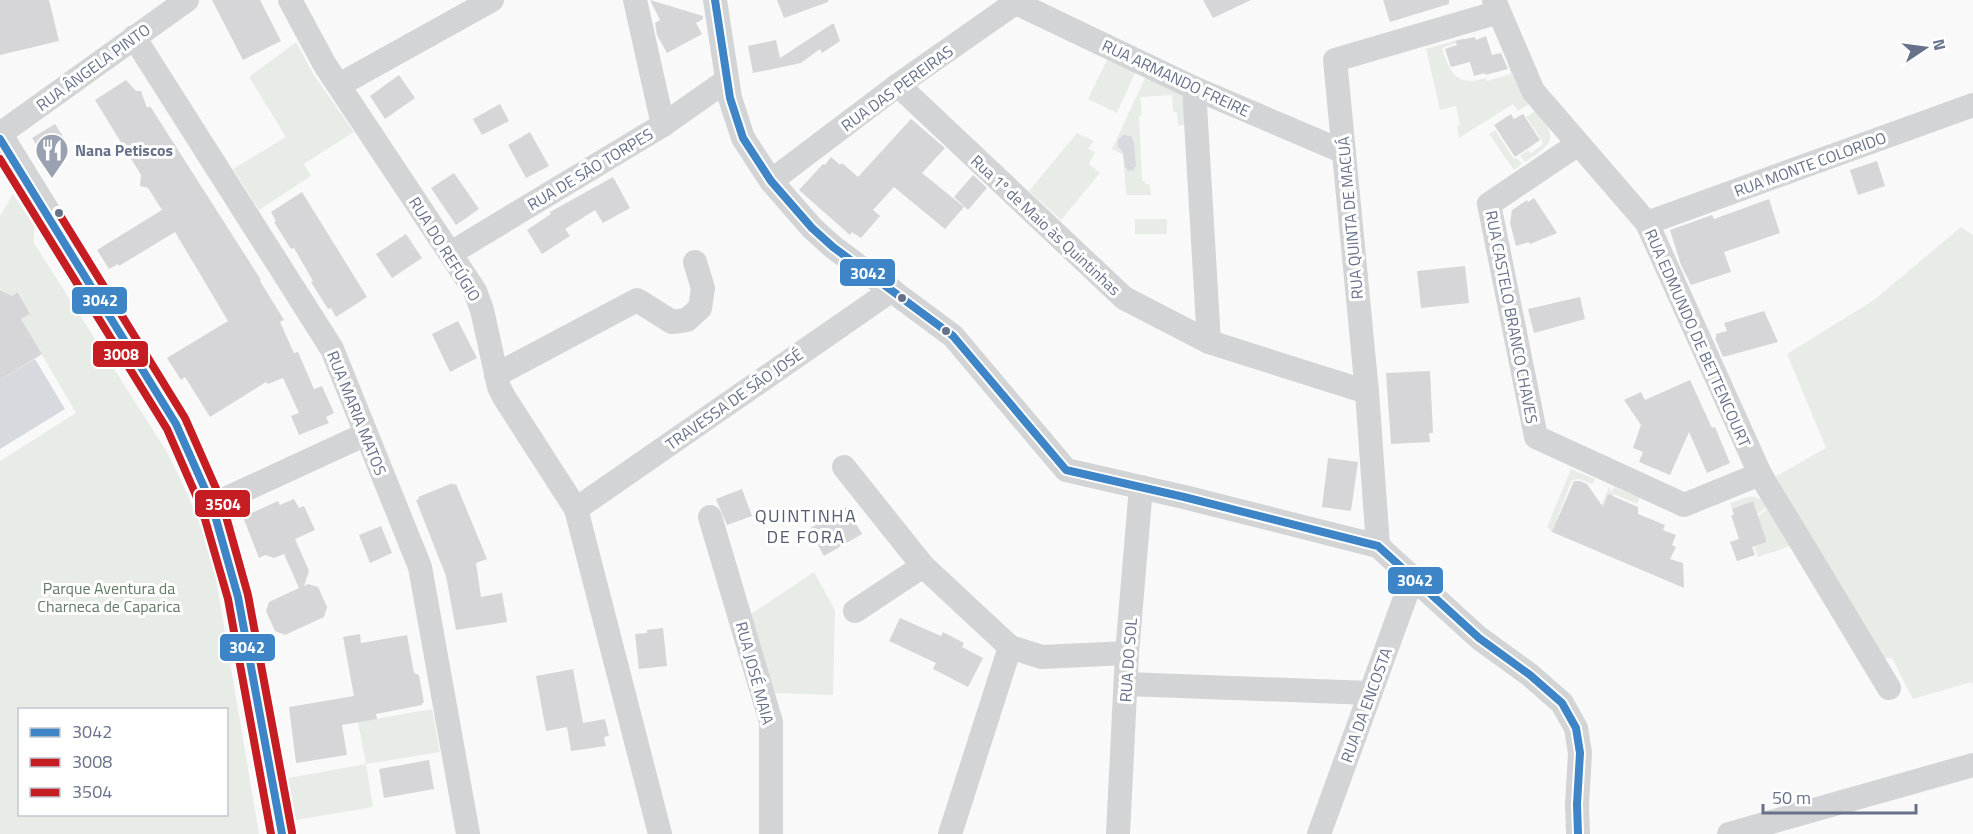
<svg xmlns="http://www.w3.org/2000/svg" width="1973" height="834" font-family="'Titillium Web',sans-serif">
<rect width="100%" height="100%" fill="#f9f9f9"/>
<g fill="#e8ece7" fill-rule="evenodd">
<path d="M1464,38L1465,40L1442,48C1450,74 1457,87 1486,78L1487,81L1511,74L1505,54L1532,102L1518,111L1513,104L1459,138L1457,126L1460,125L1456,106L1440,110L1426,49Z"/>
<path d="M296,42L314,75L354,132L304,164L311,176L259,210L233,169L286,137L249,77Z"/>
<path d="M1108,58L1136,71L1117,113L1088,99Z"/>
<path d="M1146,76L1180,92L1183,101L1185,125L1178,126L1177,113L1173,111L1172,95L1140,97L1142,115L1139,116L1142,181H1145V184H1150L1151,195H1126L1123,155L1112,149Z"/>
<path d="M1537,110C1558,140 1554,142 1525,162L1520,156L1528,150L1531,153L1543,144L1542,140L1526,117Z"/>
<path d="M1495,130L1514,159L1517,158L1522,164L1514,170L1489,134Z"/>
<path d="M1077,133L1094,141L1088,149L1095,152L1089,164L1100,173L1061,220L1029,191Z"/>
<path d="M13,194L34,226V243L167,452C185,487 201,523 213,561L259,834H0V461L76,413L21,319L30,314L19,292L7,298V293L0,290V216ZM20,710H226V814H20Z"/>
<rect x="1135" y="219" width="32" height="15"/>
<path d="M1961,227L1973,235V687L1972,682L1913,699L1892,658H1878L1776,476L1826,448L1787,354L1874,300Z"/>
<path d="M1571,469L1595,479L1592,484L1580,479L1572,480L1557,519L1582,530L1567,538L1550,531V529L1547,527Z"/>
<path d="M1610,485V490L1612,491L1614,487L1640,498L1637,504L1614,494L1597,536L1590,532Z"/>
<path d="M1747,497C1756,496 1762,498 1768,506L1758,514L1753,501L1732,509L1730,503Z"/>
<path d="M1769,508L1790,546L1758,557L1754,547L1767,542L1758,516Z"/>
<path d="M814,572L835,610L833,695L774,693L751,614Z"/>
<path d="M432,709L440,752L366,764L373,807L296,820L288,778L366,764L358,722Z"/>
</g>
<g fill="#d6dadf">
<path d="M1123,135L1131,136L1134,142L1136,167H1134V170L1127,171V168H1125L1123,152L1118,147V140Z"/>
<path d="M35,359L65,409L0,449V380Z"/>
</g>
<g fill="#d6d6d8">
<path d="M0,0H49L59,41L0,55Z"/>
<path d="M212,0H260L281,41L243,60Z"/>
<path d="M650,0L703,16V19L696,23L702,34L667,53L657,35L655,23L660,20Z"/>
<path d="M777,0H828V2L784,18Z"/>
<path d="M1203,0H1251L1213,18Z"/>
<path d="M1383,0H1449V4L1390,22Z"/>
<path d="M832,24H834L840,41L822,53L820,49L801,63L753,73L748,46L776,40L780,58Z"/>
<path d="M1486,36L1492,55L1501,53L1508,69L1485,75V73L1474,76L1470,62L1451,67L1445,49L1457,45L1455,41L1475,37L1476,40Z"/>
<path d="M399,75L415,98L385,119L370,96Z"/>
<path d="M126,80L136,91H141L147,108L150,106L261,280L260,281L284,320L280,322L294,353L298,352L314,389L322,386L334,413L326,417L329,423L299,435L291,416L299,413L283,378L268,384L266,382L210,417L185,377L181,380L167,358L228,321L175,232L119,266L118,264L109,269L97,250L162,210L148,188L140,186L141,175L95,100Z"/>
<path d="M500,104L509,121L482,135L473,119Z"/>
<path d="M1511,114L1514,119L1523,114L1540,140L1515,157L1494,125Z"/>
<path d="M911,119L945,148L922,173L964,207L945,229L894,187L873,210L880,216L861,238L852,232L850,235L799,190L823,164L825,165L831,157L840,165L842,163L858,177Z"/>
<path d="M55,124L69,146L46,160L32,138Z"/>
<path d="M530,132L549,166L526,178L508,145Z"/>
<path d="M1877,161L1885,186L1858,195L1850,170Z"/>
<path d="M454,173L479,209L456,225L431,188Z"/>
<path d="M973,175L987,188L968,210L954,197Z"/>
<path d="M613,177L630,208L603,223L595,210L565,229L570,236L542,254L527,230L551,214L550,212Z"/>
<path d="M302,192L367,297L336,317L331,308L328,309L311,282L313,281L294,248L291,249L274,222L276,221L271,212Z"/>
<path d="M1534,198L1557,233L1530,244L1529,242L1516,246L1510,223L1512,210L1527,200L1528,202Z"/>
<path d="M1769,199L1780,233L1724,252L1731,272L1691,285L1681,265L1670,230L1712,215L1714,219Z"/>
<path d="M406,234L422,258L392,278L376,254Z"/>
<path d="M1465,266L1469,303L1421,308L1417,271Z"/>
<path d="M0,290L12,296L18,292L30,314L21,319L42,354L0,380Z"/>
<path d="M1580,297L1585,319L1534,333L1528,309Z"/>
<path d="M1764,311L1778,342L1723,357L1715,338H1716V334L1727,331L1724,323Z"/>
<path d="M458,321L477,358L450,372L432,334Z"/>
<path d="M1430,371L1433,433H1429L1430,442L1391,444L1386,373Z"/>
<path d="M1690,380L1712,428L1715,427L1730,463L1707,473L1689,432L1670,475L1639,462L1643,452L1633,448L1641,425L1624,400L1641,392L1645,400Z"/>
<path d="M1328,458L1358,462L1351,511L1322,507Z"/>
<path d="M1574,481H1580L1587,484L1603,507L1608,494L1638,507V514L1665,525L1663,530L1676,535L1672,545L1676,547L1670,559L1683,563L1684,588L1552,532Z"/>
<path d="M453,483V485L456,484L487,559L476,563L481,597L502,593L507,622L456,630L446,576L416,500L419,499L418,497Z"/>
<path d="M742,489L752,516L727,525L716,499Z"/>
<path d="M294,499L299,508L304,506L315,530L295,539L309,571L304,586L308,584L318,587L327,607L324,617L285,635L275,631L266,611L269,602L299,588L284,554L274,558L265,555L259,558L243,517L278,501L280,505Z"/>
<path d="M1753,501L1767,542L1752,547L1755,555L1737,561L1730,542L1739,539L1731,515H1734L1732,509Z"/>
<path d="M846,507L862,534L824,556L809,529Z"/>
<path d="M381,526L392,553L370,563L359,535Z"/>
<path d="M900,618L941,636L943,632L964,643L962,647L983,658L968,687L933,669L936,663L889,641Z"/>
<path d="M663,628L667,666L639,669L635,634L647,633V630Z"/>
<path d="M360,634L361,643L407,635L414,673L419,675L424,703H422V705L376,714L377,719L342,725L347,755L296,763L289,707L354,696L343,637Z"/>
<path d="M573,669L583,723L605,719L609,736L604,737L606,746L571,751L567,727L546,731L536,676Z"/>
<path d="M429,760L434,789L384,798L379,769Z"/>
</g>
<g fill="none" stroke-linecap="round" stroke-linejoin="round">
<g stroke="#d3d4d5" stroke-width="24">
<path d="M290,0L325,65L475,291L482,310L499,387L504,397L576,509L660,834"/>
<path d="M635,0L663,125"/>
<path d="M715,0L730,98L743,138L771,181L812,228L833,247L953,336L1066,470L1184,497L1378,546L1479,638L1530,675L1562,703L1576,728L1580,753L1577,804L1578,834"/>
<path d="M1010,0L1194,88L1344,152"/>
<path d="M1494,0L1533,91L1647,223L1760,474L1889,688"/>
<path d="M134,37L332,349L420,567L468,834"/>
<path d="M339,85L492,0"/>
<path d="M898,85L1124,298L1209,342L1367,392"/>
<path d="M1194,88L1209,342"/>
<path d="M0,134L187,0"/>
<path d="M1578,144L1489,204L1536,437L1684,505L1760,474"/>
<path d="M771,181L898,85L1015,3L1025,0"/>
<path d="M1647,223L1973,105"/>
<path d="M451,253L663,125L727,80"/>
<path d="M496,375L637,300L672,322L687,320L700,308L703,288L695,262"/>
<path d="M844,467L923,566L1010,647L1042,657L1127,653"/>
<path d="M212,505L366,434"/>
<path d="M576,509L892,290"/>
<path d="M710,517L771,722V834"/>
<path d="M1378,546L1367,392L1335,60L1499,12"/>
<path d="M855,611L923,566"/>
<path d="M1126,684L1370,693"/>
<path d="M950,834L1010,647"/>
<path d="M1118,834L1127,653L1141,487"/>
<path d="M1319,834L1413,576"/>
<path d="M1729,834L1973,765"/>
</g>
<path stroke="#d3d4d5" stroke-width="30" d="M0,139L176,424L212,505L222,536L238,597L282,834"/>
<defs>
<g id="bus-1">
<path d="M715,0L730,98L743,138L771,181L812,228L833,247L953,336L1066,470L1184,497L1378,546L1479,638L1530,675L1562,703L1576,728L1580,753L1577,804L1578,834"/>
<path d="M0,139L176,424L212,505L238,597L282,834"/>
</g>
<path id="bus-2" d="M0,159L167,429L202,509L228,599L271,834"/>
<path id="bus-3" d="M58,212L185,418L222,502L248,595L292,832"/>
</defs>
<use href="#bus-1" stroke="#fff" stroke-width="12"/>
<use href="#bus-2" stroke="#fff" stroke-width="12"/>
<use href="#bus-3" stroke="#fff" stroke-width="12"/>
<use href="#bus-1" stroke="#3d85c6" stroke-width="8"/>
<use href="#bus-2" stroke="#c61d23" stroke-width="8"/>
<use href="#bus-3" stroke="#c61d23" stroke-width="8"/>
</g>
<defs>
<symbol id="restaurant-pin" viewBox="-11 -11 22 30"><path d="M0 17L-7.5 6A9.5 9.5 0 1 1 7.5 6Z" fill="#9aa1b1" stroke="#fff"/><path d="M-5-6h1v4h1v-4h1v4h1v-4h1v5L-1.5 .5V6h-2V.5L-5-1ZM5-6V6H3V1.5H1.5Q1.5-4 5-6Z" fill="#fff"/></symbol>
</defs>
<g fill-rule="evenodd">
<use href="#restaurant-pin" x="33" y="131" width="38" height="52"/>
</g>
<g fill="#67728a" stroke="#fff" stroke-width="2">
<circle cx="59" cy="213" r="5"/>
<circle cx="902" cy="298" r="5"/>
<circle cx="946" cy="331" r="5"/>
</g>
<g text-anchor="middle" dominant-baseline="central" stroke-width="6" stroke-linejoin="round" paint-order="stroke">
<g font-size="16" fill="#67728a" stroke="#fff">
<text transform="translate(93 67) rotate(-36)">RUA ÂNGELA PINTO</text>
<text transform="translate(1176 78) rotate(25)">RUA ARMANDO FREIRE</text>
<text transform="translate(897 88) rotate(-36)">RUA DAS PEREIRAS</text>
<text transform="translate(1810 164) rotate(-20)">RUA MONTE COLORIDO</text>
<text transform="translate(590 169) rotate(-31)">RUA DE SÃO TORPES</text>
<text transform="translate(1350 218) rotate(-95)">RUA QUINTA DE MACUÁ</text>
<text transform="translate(1046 225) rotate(43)">Rua 1º de Maio às Quintinhas</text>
<text transform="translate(445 249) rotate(58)">RUA DO REFÚGIO</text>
<text transform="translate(1512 317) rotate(79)">RUA CASTELO BRANCO CHAVES</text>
<text transform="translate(1698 338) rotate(66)">RUA EDMUNDO DE BETTENCOURT</text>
<text transform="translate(734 399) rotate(-35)">TRAVESSA DE SÃO JOSÉ</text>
<text transform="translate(357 413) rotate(68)">RUA MARIA MATOS</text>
<text transform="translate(1128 660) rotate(-86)">RUA DO SOL</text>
<text transform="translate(755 673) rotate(75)">RUA JOSÉ MAIA</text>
<text transform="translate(1366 705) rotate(-70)">RUA DA ENCOSTA</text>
</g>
<g font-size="16" font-weight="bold" fill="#67728a" stroke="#fff" text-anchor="start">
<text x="75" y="150">Nana Petiscos</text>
</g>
<g font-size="16" fill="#637b64" stroke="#fff">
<text x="109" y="588">Parque Aventura da<tspan x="109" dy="18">Charneca de Caparica</tspan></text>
</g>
<g font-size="18" letter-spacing="1.5" fill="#565d6f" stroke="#fff">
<text x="806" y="515">QUINTINHA<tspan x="806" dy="21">DE FORA</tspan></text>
</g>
</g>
<g stroke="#fff" stroke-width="2">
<rect x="839" y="258" width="57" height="29" rx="6" fill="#3d85c6"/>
<rect x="71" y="286" width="57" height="29" rx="6" fill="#3d85c6"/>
<rect x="92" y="340" width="57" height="28" rx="6" fill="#c61d23"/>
<rect x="194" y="489" width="57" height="29" rx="6" fill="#c61d23"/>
<rect x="1387" y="566" width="57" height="29" rx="6" fill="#3d85c6"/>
<rect x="219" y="633" width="57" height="29" rx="6" fill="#3d85c6"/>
</g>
<g font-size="16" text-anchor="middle" font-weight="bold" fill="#fff">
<text x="868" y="279">3042</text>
<text x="100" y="306">3042</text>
<text x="121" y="360">3008</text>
<text x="223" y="510">3504</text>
<text x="1415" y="586">3042</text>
<text x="247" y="653">3042</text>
</g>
<rect x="18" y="708" width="210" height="108" fill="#ffffff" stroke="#c2c7d0" stroke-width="1.5"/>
<rect x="30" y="728" width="30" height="9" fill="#3d85c6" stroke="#c2c7d0" stroke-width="1.5"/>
<text x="72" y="738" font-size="18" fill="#67728a">3042</text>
<rect x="30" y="758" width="30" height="9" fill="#c61d23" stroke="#c2c7d0" stroke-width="1.5"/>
<text x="72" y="768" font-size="18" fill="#67728a">3008</text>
<rect x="30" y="788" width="30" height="9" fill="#c61d23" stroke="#c2c7d0" stroke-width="1.5"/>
<text x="72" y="798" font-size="18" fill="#67728a">3504</text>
<g transform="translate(1925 48) rotate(77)" stroke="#ffffff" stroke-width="4.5" paint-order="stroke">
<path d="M0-4.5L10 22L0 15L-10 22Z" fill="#67728a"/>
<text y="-9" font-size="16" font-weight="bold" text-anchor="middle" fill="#67728a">N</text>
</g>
<path d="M1763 804v9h153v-9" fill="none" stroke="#67728a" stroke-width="3"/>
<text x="1772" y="804" font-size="18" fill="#67728a" stroke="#ffffff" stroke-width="4.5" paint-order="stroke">50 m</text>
</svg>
